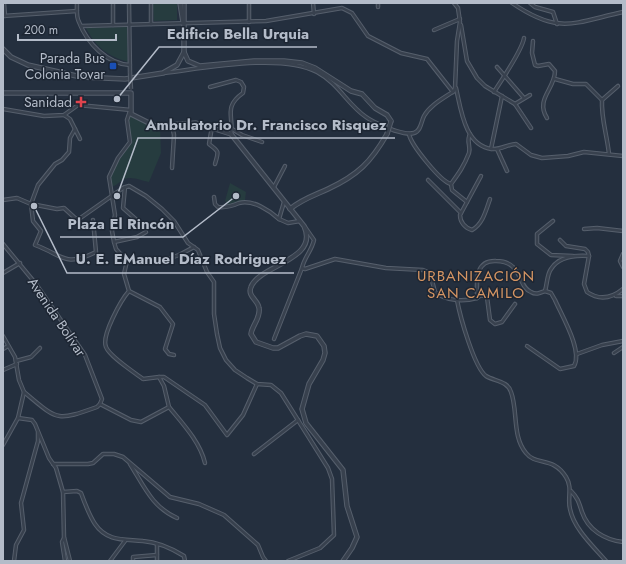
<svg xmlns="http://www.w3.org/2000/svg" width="626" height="564" font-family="Jost,sans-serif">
<rect width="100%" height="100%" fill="#242f3e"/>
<g fill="#263c3f">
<path d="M153,3H177V20L154,21Z"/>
<path d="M127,27L128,62C107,56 96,47 86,28Z"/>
<path d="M128,114H131L160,126L161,153L149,182C142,181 130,175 123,180C119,182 118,184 114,186L109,185C109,167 123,159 129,143C132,136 128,122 128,114Z"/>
<path d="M230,183L246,192L245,200L229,205L225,201Z"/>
</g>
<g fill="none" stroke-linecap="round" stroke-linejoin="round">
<defs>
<g id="minor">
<path d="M4,3L5,16"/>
<path d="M77,3C77,9 76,17 79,22C87,43 107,64 130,65"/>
<path d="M113,3V25"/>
<path d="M129,3L130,73"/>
<path d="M249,3V22"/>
<path d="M313,3L314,14"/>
<path d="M378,3V7"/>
<path d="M512,3C559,35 573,23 623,12"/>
<path d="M530,3L535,7L553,12L557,24"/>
<path d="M3,16L77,11"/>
<path d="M151,24V3"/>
<path d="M461,25L467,61L477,78L485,86L515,104L531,128"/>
<path d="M81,26L266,21L342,8L352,13L368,36L401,53L427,59L453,92"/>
<path d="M434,30L460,19"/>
<path d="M533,41L532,53L535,65L538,66L549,64L555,71C555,89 535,99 547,118"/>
<path d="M497,67L524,98"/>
<path d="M164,73C205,68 281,53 317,72C339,84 347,104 366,117C374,123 384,126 393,130C400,132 407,135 414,133C421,131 421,122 424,116C430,105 444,98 454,91L455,88L457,41L460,22L458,8L454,3"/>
<path d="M555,79L573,84H586L602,100"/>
<path d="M210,87L236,80L241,82L244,87L243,93C223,107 234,117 231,134"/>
<path d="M456,88C461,110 465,146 492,149C501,150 508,144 516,144L531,155L542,158L568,156L584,152L623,156"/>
<path d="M494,92C502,79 522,51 524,38"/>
<path d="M515,104L530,95"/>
<path d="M3,109L44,116L64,115L78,105L131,110"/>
<path d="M64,115L70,119L80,139"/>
<path d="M172,125L174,135L172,168"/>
<path d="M212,127L209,144C219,152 219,150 215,164"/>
<path d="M232,129L242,135L262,142"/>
<path d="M409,134C411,145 441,182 451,184"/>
<path d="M491,149L502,96"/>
<path d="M497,149L507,171"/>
<path d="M609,154C607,135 601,118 602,100L618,86"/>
<path d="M481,176L460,215C460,222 465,228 472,230C483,224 486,210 490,199"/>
<path d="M428,180L461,213"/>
<path d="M125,187L123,208L139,222"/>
<path d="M274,187L285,166"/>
<path d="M214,197L215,204L218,207C226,208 232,206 239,203C253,199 270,211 279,219L284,202"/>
<path d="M3,200L17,198L31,204L38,185L55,164L62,160L69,152L70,138L75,129"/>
<path d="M467,202L452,190L451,184C459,173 464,166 469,153C471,146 466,141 470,134"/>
<path d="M279,219L288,223L300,221"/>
<path d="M93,220L96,252C64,268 63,255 35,245L41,231L33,221L31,204L57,209L64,208L75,218L79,219L123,188L129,186L146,196L162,209L174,221L188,243L198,250L207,272L214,282V314L217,334L220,348L226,360L235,370L247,378L257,384L271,385L281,393L328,468L332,479L334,535L320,548L288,561"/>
<path d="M553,221L537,234V244L551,255L573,256"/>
<path d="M305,227L314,240C312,250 304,258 302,268L305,269L335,259L386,268L423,270L430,273L435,292C446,301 463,302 477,298C477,282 474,260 496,261C502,261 509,263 513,267C521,274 521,288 531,292C536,295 540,293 545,291C547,285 547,274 551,269C559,256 575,255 589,256L584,284L587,292C600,301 612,298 623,289"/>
<path d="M584,229L597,228L623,231"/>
<path d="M560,240L566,246L585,249L588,252L589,256"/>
<path d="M114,242L137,237L146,232"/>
<path d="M3,244L36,284L85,355L102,399L100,404L97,407C55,422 58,420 24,392"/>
<path d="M623,254L620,261L623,267"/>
<path d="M162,261L179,255L194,247"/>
<path d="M3,273L20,263"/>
<path d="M129,291L160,307L173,324L165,349L169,354L174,355"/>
<path d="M616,296H623"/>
<path d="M477,298L481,295L487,297L490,320L495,324L502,322L515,304"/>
<path d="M457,300C460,316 474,367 486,376C494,381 508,381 511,392C518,410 512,437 526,453C536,466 553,456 566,477C573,488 567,498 570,509C574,529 593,546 606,561"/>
<path d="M3,336L15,357L19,380L24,392L18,418L3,445"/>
<path d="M274,339L302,268"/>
<path d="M527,346L560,369L574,366C583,351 562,316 555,300L551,293L545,291"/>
<path d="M3,349L8,346"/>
<path d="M614,353L623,347"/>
<path d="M577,354L602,345L623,341"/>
<path d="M16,361L31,357L40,348"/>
<path d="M3,370L17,364"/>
<path d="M159,377H164L205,405L227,435L243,415L257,384"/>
<path d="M100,404L131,420L141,422L169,407L164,386L159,377L143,379C134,372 110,357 106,347C101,336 121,300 129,291L124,274L127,261L116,249L114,242L112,231L115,215L109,177L118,158L130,142L127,120L130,111"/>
<path d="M169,407C183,424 200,442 205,463"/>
<path d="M18,418L32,420L35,424L49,458L56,468L63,492L64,537L70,561"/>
<path d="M254,454L298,420"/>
<path d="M53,464H88L93,463L103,454H114L123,457L170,497L199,504L224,515L258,545L263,557L266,561"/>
<path d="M130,464C144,486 152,507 177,518"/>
<path d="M571,491C578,498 579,503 582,512C588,530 605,540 623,542"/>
<path d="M63,492L77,491L81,493C85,504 89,515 95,524C107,542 125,539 143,541C157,542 171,548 184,556L185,561"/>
<path d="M64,538L62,542L65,561"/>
<path d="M14,561L16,545L24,530L21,503L38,441V432"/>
<path d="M110,561L125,541"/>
<path d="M133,561V557L157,555"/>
<path d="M157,561V544"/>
</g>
<g id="tertiary">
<path d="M180,3L183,22"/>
<path d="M3,49L11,57L28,65L81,77L125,79L163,73L177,65L184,52V3"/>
<path d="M184,52L188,61L200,66L254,61H284L302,63L315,68L351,91L362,94L375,108L387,115L391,121"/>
<path d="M3,93H131V114L155,126L196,123L231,134L304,226C320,260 259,265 251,287C247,296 258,300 259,308C261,318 252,325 251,334L256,342L273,348H278L300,336L306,334L317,336L324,346L325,353L323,360L309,384L302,409L306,423L343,470L347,506L357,537L352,548L343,561"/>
<path d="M290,209C302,199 315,195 328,189C358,175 371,162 387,134"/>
</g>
</defs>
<use href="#minor" stroke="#565f6c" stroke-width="4.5"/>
<use href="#tertiary" stroke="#565f6c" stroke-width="5.5"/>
<use href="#minor" stroke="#38414e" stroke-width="2.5"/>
<use href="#tertiary" stroke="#38414e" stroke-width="3.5"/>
<defs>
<path id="minor-bridge" d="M130,73L131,89"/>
<path id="tertiary-bridge" d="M387,134L391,121"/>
</defs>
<use href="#minor-bridge" stroke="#565f6c" stroke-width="4.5" stroke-linecap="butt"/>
<use href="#tertiary-bridge" stroke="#565f6c" stroke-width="5.5" stroke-linecap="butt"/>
<use href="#minor-bridge" stroke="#38414e" stroke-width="2.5"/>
<use href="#tertiary-bridge" stroke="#38414e" stroke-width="3.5"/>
</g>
<rect fill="#1a4fb4" stroke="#1d2633" stroke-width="1.5" x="109" y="62" width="8" height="8" rx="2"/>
<path fill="#e0444e" stroke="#1d2633" stroke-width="1.5" d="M79 96h4v4h4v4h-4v4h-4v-4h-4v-4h4z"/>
<g text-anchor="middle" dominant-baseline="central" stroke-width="3" stroke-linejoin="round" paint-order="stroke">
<g font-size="14" fill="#b4bcc9" stroke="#1d2633" text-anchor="end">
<text x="105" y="58">Parada Bus<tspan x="105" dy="16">Colonia Tovar</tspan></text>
<text x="72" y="102">Sanidad</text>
</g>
<g font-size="14" fill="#b4bcc9" stroke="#1d2633">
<text transform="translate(57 317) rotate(56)">Avenida Bolívar</text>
</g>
<g font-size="15" letter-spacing="1" fill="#d59563" stroke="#1d2633">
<text x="476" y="276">URBANIZACIÓN<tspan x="476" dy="17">SAN CAMILO</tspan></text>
</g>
</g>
<path fill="none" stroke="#b4bcc9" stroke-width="1.5" d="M117 99L159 47H317M117 196L138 138H395M236 196L183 237H60M34 206L67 273H294"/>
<g fill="#b4bcc9" stroke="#1d2633" stroke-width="1.5">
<circle cx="117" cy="99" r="4"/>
<circle cx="117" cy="196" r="4"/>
<circle cx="236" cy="196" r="4"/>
<circle cx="34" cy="206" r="4"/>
</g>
<g font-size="15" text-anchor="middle" font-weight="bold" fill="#b4bcc9" stroke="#1d2633" stroke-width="3" stroke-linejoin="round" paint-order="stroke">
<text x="238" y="39">Edificio Bella Urquia</text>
<text x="266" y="130">Ambulatorio Dr. Francisco Risquez</text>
<text x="121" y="229">Plaza El Rincón</text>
<text x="181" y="264">U. E. EManuel Díaz Rodriguez</text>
</g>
<rect width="626" height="564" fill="none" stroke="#b4bcc9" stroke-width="8"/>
<path d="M18 34v6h98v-6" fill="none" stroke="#b4bcc9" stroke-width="2"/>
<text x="24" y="34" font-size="12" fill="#b4bcc9" stroke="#1d2633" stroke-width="3" paint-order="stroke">200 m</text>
</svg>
